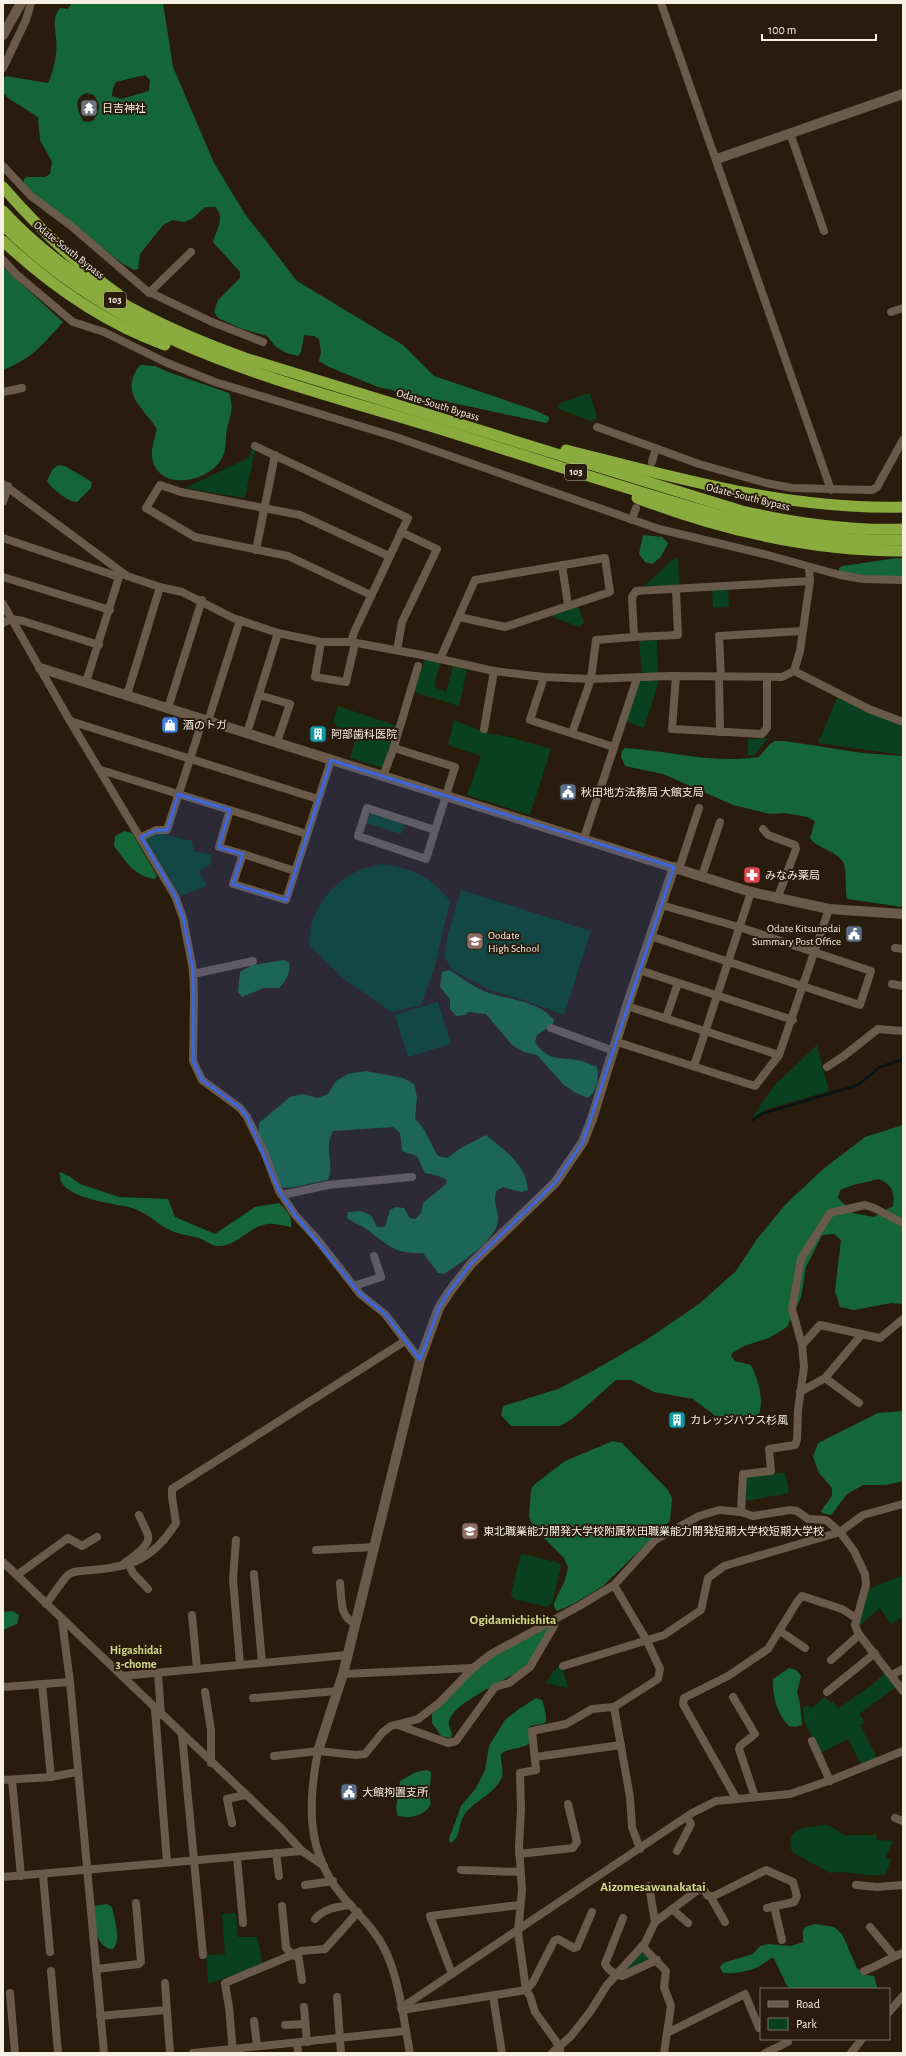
<svg xmlns="http://www.w3.org/2000/svg" width="906" height="2056" font-family="'Alegreya Sans','Noto Sans JP',sans-serif">
<rect width="100%" height="100%" fill="#291c0d"/>
<g fill="#084020">
<path d="M590,393L597,418L591,421L557,408L560,403Z"/>
<path d="M252,449L255,450L245,498L185,488L248,458Z"/>
<path d="M676,557H678L679,585L644,586Z"/>
<path d="M728,589L729,606L713,608L712,590Z"/>
<path d="M577,605L584,622L579,627L548,615Z"/>
<path d="M657,640L658,673L642,674L639,641Z"/>
<path d="M425,659L440,663L434,687L446,692L453,666L467,670L459,706L414,692Z"/>
<path d="M643,680L659,681L644,728L625,721L637,684Z"/>
<path d="M837,698L903,726V755L818,743Z"/>
<path d="M338,706L397,726L383,768L350,758L358,733L337,727L333,721Z"/>
<path d="M454,720L487,733L509,737L551,749L530,815L467,795L481,756L448,745Z"/>
<path d="M768,738L754,756L748,755V739Z"/>
<path d="M370,813L405,824L401,834L366,823Z"/>
<path d="M158,833L192,841L194,851L212,855L210,865L199,871L207,886L180,896L146,839Z"/>
<path d="M381,864C410,867 432,877 450,901L435,966L421,1005L392,1012L344,979L310,946C307,912 331,883 360,870C366,867 374,866 381,864Z"/>
<path d="M461,890L591,931L564,1015L521,999L490,990L452,970L444,956L448,934Z"/>
<path d="M438,1002L451,1044L408,1057L395,1015Z"/>
<path d="M817,1045L829,1091L764,1110L755,1117L753,1116L774,1086Z"/>
<path d="M785,1473L789,1493L746,1501V1479L749,1475Z"/>
<path d="M523,1554L559,1563L561,1567L552,1603L547,1607L514,1599L511,1594L520,1556Z"/>
<path d="M903,1575V1617L891,1624L880,1608L859,1626L858,1620L869,1589Z"/>
<path d="M561,1664L568,1688L546,1683L553,1672Z"/>
<path d="M887,1671L896,1687L859,1714L865,1722L860,1725L878,1760L862,1766L848,1739L820,1753L804,1721L803,1708L806,1705L812,1708L825,1697L831,1703L833,1702L838,1709L872,1685Z"/>
<path d="M826,1825C834,1826 837,1832 844,1835H876L877,1840L893,1841L886,1857L891,1859L886,1874C867,1879 849,1869 830,1873L792,1852C784,1826 809,1827 826,1825Z"/>
<path d="M236,1913L238,1937H257L263,1965L210,1983L208,1982L206,1955L225,1954L222,1914Z"/>
<path d="M640,1951L653,1960L628,1971L625,1967Z"/>
</g>
<g fill="#156637" fill-rule="evenodd">
<path d="M72,3H163L173,67L214,163L245,214L297,281L403,345L434,376L534,410L549,417V420L546,423L378,387L329,367L319,361L321,352L319,339L314,336L304,335L301,352L298,356L286,353L275,346L267,336L242,329L218,318L214,312L218,300L240,278V272L213,242C216,230 226,217 215,207H205L192,219L184,222L173,220L163,225L140,254L138,269L134,270L123,264L24,185V179L27,177H45L50,174L52,162L40,140L38,117L8,98L3,92V78L6,76L48,83C54,70 58,52 56,37C55,26 52,18 60,8L68,9ZM145,75L150,80L149,91L121,99L112,96L113,88L116,82ZM86,93L94,95C101,106 100,109 94,120L89,122L83,121C78,111 72,99 86,93Z"/>
<path d="M3,267L63,322C42,345 33,358 3,370Z"/>
<path d="M140,365L155,366L168,372L229,393C234,410 231,412 227,429C225,437 227,448 223,456C211,483 157,493 152,457C151,449 155,437 157,429C142,406 119,393 140,365Z"/>
<path d="M58,465L65,466L92,482L91,488L77,502C68,502 52,489 47,481L52,470Z"/>
<path d="M643,535L662,537L668,543L661,557L652,564L645,562L639,554Z"/>
<path d="M897,558L903,559V578L850,574L839,571V568L843,566Z"/>
<path d="M775,741H785L862,753L903,756V907L847,899C845,890 847,869 843,862C835,850 818,849 810,838L815,821L807,817L785,813L770,814L733,805L663,774L625,766L621,757L622,751L625,748C671,751 713,764 759,757L769,745Z"/>
<path d="M124,831L132,833L157,876L155,879C133,875 127,863 114,846L115,836Z"/>
<path d="M284,960L289,963C291,972 286,981 279,988H264L242,997L238,992L240,972L252,965Z"/>
<path d="M449,970C462,978 475,988 489,993C511,1000 539,1001 554,1020L553,1024L537,1035L535,1042C550,1064 562,1056 582,1061C587,1062 592,1066 597,1067C599,1079 598,1090 588,1098L576,1093L564,1085L537,1055L524,1052L512,1045L486,1014L469,1012L465,1015L456,1016L450,1009V999L440,987L442,972Z"/>
<path d="M366,1071L403,1078L414,1084L417,1097L415,1119C425,1127 431,1145 438,1156L447,1158L461,1148L486,1135C504,1150 526,1164 528,1190L521,1192L503,1187L496,1191C493,1206 498,1207 498,1218C499,1240 460,1263 444,1274L438,1273L423,1253C396,1254 390,1247 369,1231C363,1226 354,1223 347,1218L348,1212L360,1211L371,1215L377,1227H385L390,1210L396,1207L404,1208L410,1218L415,1219L421,1213L423,1203L446,1184L447,1180L436,1175L425,1173L417,1156L402,1151L400,1133L393,1127L333,1131C323,1149 335,1163 328,1180L289,1188L282,1187L258,1135L259,1123L290,1097L303,1094L318,1098L328,1094L336,1081L348,1074Z"/>
<path d="M903,1125V1304L891,1303L854,1310L840,1307L835,1291L841,1240L834,1234L822,1235L806,1267L801,1297L787,1327L769,1338L744,1346L732,1353L731,1356L735,1361L751,1365C758,1379 766,1403 757,1418L738,1415L730,1420L717,1417L693,1399L654,1392L631,1380H616L572,1419L560,1426H511L501,1415L503,1406L558,1389L591,1372L646,1340L699,1304L736,1271L757,1239L785,1205L822,1170L865,1137ZM879,1179C892,1184 895,1193 893,1206L874,1217L853,1213L838,1198L840,1190L853,1185Z"/>
<path d="M60,1172L69,1176L80,1184L119,1197L168,1199L175,1217L215,1234L255,1207L279,1203C286,1210 293,1216 291,1227C284,1226 274,1223 267,1224C250,1226 236,1247 218,1246C211,1246 205,1240 199,1238C190,1235 180,1235 172,1231C159,1226 149,1214 135,1209C119,1203 55,1200 60,1172Z"/>
<path d="M903,1411V1481L886,1485H863L847,1494L831,1515L822,1513L821,1511L832,1496V1488L819,1473L813,1457L818,1443L878,1413Z"/>
<path d="M613,1441L622,1443L668,1490L672,1498L670,1521L603,1586L575,1603L557,1611L554,1607V1603L565,1580L568,1567L564,1558L534,1528L529,1517L531,1489L535,1484L565,1461Z"/>
<path d="M13,1611L19,1615L17,1624L3,1630V1612Z"/>
<path d="M548,1625L551,1628C544,1639 537,1655 528,1664C511,1680 455,1700 449,1721C448,1727 451,1729 452,1735L450,1738L441,1736L432,1723V1714L487,1659Z"/>
<path d="M789,1668L796,1670L801,1676L797,1692L800,1703L802,1725L795,1727L789,1726C777,1714 772,1696 773,1679Z"/>
<path d="M536,1698L542,1700C544,1707 548,1716 545,1723L530,1726C528,1731 531,1737 530,1742C528,1748 507,1748 501,1754C500,1762 505,1772 501,1779C493,1796 470,1802 462,1819C459,1827 459,1840 450,1843L449,1839L461,1806L476,1788L485,1770L489,1746L505,1720L519,1709Z"/>
<path d="M427,1770L431,1772C431,1783 428,1794 431,1804C424,1816 411,1819 398,1816L396,1808L400,1781L416,1772Z"/>
<path d="M107,1904L112,1907C114,1918 122,1940 113,1949C95,1949 92,1920 95,1906Z"/>
<path d="M815,1924L834,1927L842,1934L857,1968L862,1974L874,1976L878,1989H790L786,1984L774,1958H771C757,1970 742,1974 723,1973L720,1967L723,1963L753,1954L760,1946L768,1944L791,1946L803,1942V1932L805,1927Z"/>
</g>
<g fill="none" stroke-linecap="round" stroke-linejoin="round">
<path stroke="#051416" stroke-width="2.5" d="M753,1120L761,1114L858,1085L880,1067L903,1059"/>
<g stroke="#695a4a" stroke-width="8">
<path d="M661,3L831,490"/>
<path d="M3,68L26,20L31,3"/>
<path d="M790,133L824,231"/>
<path d="M3,166L31,196L70,225L147,291L212,322L263,342"/>
<path d="M3,260L16,274L73,322L104,332L165,362L215,382L396,437L659,529L764,554L840,575L863,579L903,580"/>
<path d="M149,293L191,252"/>
<path d="M891,312L903,308"/>
<path d="M3,392L22,388"/>
<path d="M597,427L699,464L766,483L792,488L872,490L877,487L903,440"/>
<path d="M255,446L408,518L355,630L351,642"/>
<path d="M652,462L656,448"/>
<path d="M3,484L127,576L160,587L182,592L233,618L278,633L321,642H351L422,655L494,671L544,677L591,679L670,676L782,677L794,671L800,651L810,581L809,568"/>
<path d="M3,502L8,486"/>
<path d="M632,520L636,508"/>
<path d="M3,538L119,577L86,682"/>
<path d="M256,550L275,455"/>
<path d="M562,565L568,605"/>
<path d="M3,577L110,610"/>
<path d="M371,595L288,556L195,537L146,508L160,485L181,492L300,515L389,556"/>
<path d="M3,604L70,721L175,896L183,918L193,970L194,995L193,1061L202,1080L240,1108L247,1117L265,1154L279,1191L295,1215L317,1239L360,1294L385,1314L420,1360"/>
<path d="M3,623L11,619L23,621L99,645"/>
<path d="M634,637L678,635L676,589"/>
<path d="M321,642L315,677L346,682L355,643"/>
<path d="M397,650L402,622L437,549L401,532"/>
<path d="M440,659L475,580L605,558L610,592L505,627L459,617"/>
<path d="M794,671L869,709L903,722"/>
<path d="M676,676L672,729L762,734L767,728V678"/>
<path d="M719,676L720,732"/>
<path d="M721,676L719,636L802,631"/>
<path d="M544,677L530,720L614,747"/>
<path d="M127,695L160,587"/>
<path d="M259,695L290,704L277,742"/>
<path d="M168,708L202,600"/>
<path d="M70,721L318,799"/>
<path d="M208,721L240,620"/>
<path d="M484,729L494,671"/>
<path d="M247,733L278,633"/>
<path d="M572,733L591,679L596,640L634,637L632,597L636,591L810,581"/>
<path d="M394,748L455,767L426,859L358,836L367,808L435,830"/>
<path d="M101,770L307,834"/>
<path d="M383,776L393,750L418,666"/>
<path d="M230,810L219,847L243,854L233,884L286,900L331,760"/>
<path d="M763,829L768,835L795,845L796,849L777,899"/>
<path d="M141,837L156,830H167L203,719"/>
<path d="M584,838L637,678"/>
<path d="M243,854L295,871"/>
<path d="M679,869L699,808"/>
<path d="M702,876L720,822"/>
<path d="M650,936L860,1005L871,971L739,927L661,905"/>
<path d="M895,948L903,949"/>
<path d="M639,970L793,1020"/>
<path d="M193,974L253,961"/>
<path d="M892,984L903,986"/>
<path d="M627,1006L779,1055"/>
<path d="M666,1018L678,983"/>
<path d="M551,1028L614,1051"/>
<path d="M617,1042L755,1086L779,1055L829,909"/>
<path d="M694,1066L751,892"/>
<path d="M827,1067L845,1055L878,1029L903,1031"/>
<path d="M282,1195L328,1185L412,1177"/>
<path d="M354,1286L381,1277L374,1256"/>
<path d="M802,1345L820,1325L880,1338L903,1319"/>
<path d="M825,1378L859,1403"/>
<path d="M800,1392L825,1378L862,1334"/>
<path d="M741,1512L743,1474L771,1471L769,1449L795,1445L797,1440L798,1410L804,1367L802,1345L792,1309L801,1259L830,1213L865,1205L874,1208L903,1223"/>
<path d="M236,1540L233,1579L240,1664"/>
<path d="M316,1550L375,1547"/>
<path d="M3,1562L281,1828L302,1851L324,1866"/>
<path d="M122,1565C129,1559 151,1547 148,1535C146,1529 142,1522 139,1515"/>
<path d="M129,1565L133,1573L148,1589"/>
<path d="M254,1574L262,1662"/>
<path d="M17,1575L68,1538L82,1546L97,1537"/>
<path d="M340,1583C342,1599 339,1617 355,1623"/>
<path d="M46,1604C51,1598 64,1578 68,1575C74,1570 84,1571 92,1570C131,1567 154,1559 176,1523L172,1497V1489L405,1341"/>
<path d="M192,1615L197,1669"/>
<path d="M62,1620L70,1682L104,2053"/>
<path d="M780,1631L805,1648"/>
<path d="M831,1660L859,1635"/>
<path d="M563,1666L664,1635L701,1610L708,1578L724,1566L840,1532L863,1515L903,1504"/>
<path d="M158,1673L161,1715"/>
<path d="M343,1674L473,1668"/>
<path d="M892,1675L903,1669"/>
<path d="M122,1676L347,1655"/>
<path d="M42,1684L51,1777"/>
<path d="M3,1687L70,1682"/>
<path d="M205,1692L211,1730V1763"/>
<path d="M827,1692L875,1653"/>
<path d="M733,1697L755,1734L740,1746L739,1749L755,1797"/>
<path d="M253,1698L337,1691"/>
<path d="M614,1707L630,1797L632,1827L640,1849"/>
<path d="M155,1710L167,1862"/>
<path d="M398,1725L448,1743L456,1741L495,1687L509,1683L530,1667L554,1626V1620"/>
<path d="M182,1734L203,1955"/>
<path d="M812,1741L830,1781"/>
<path d="M318,1751C308,1802 306,1850 340,1893C355,1912 374,1927 385,1950C399,1978 404,2022 410,2053"/>
<path d="M274,1756L318,1751L356,1755L365,1754L383,1732L391,1726L418,1719L439,1703L473,1668L491,1654L581,1605L614,1585L655,1540L699,1516L719,1510L741,1512L753,1516L790,1510L797,1511L808,1519L826,1520L840,1532L854,1551L865,1574L866,1585L855,1625L858,1633L903,1691"/>
<path d="M535,1757L621,1745"/>
<path d="M3,1780L51,1777L77,1772"/>
<path d="M12,1780L21,1876"/>
<path d="M736,1798L683,1704L684,1698L728,1676L768,1649L797,1602L802,1596L842,1609L856,1618"/>
<path d="M895,1818L903,1821"/>
<path d="M232,1823L227,1799L245,1795"/>
<path d="M677,1851L691,1824L687,1817"/>
<path d="M276,1853L279,1876"/>
<path d="M519,1854L573,1848L577,1842L568,1804"/>
<path d="M237,1857L243,1923"/>
<path d="M461,1870L520,1872"/>
<path d="M43,1875L50,1952"/>
<path d="M3,1877L302,1851"/>
<path d="M305,1885L333,1881"/>
<path d="M856,1885L877,1887L903,1885"/>
<path d="M649,1886L655,1922"/>
<path d="M710,1896L725,1922"/>
<path d="M282,1906L286,1948L294,1956"/>
<path d="M774,1906L782,1940"/>
<path d="M672,1909L688,1923"/>
<path d="M623,1918L605,1964C608,1970 615,1975 622,1976L657,1960"/>
<path d="M315,1919C324,1908 338,1907 351,1905"/>
<path d="M870,1927L894,1956"/>
<path d="M642,1946L666,1971L664,1987L671,2006L664,2053"/>
<path d="M298,1954L302,1980"/>
<path d="M96,1969L139,1964L141,1962L136,1903"/>
<path d="M51,1971L58,2053"/>
<path d="M864,1971C878,1966 889,1958 903,1953"/>
<path d="M452,1974L430,1916L519,1905"/>
<path d="M165,1983L170,2053"/>
<path d="M10,1993L15,2053"/>
<path d="M493,1996L502,2053"/>
<path d="M337,1997L340,2039"/>
<path d="M304,2007L307,2042"/>
<path d="M401,2008L692,1813L716,1801L790,1794L834,1779L903,1751"/>
<path d="M402,2010L526,1990L533,1982L554,1941L558,1939L574,1948L577,1947L592,1912"/>
<path d="M889,2012L903,1996"/>
<path d="M100,2016L166,2010"/>
<path d="M254,2021L257,2046"/>
<path d="M285,2025L305,2024"/>
<path d="M667,2033L745,1994L759,2028L761,2027"/>
<path d="M340,2039L341,2053"/>
<path d="M297,2043L298,2053"/>
<path d="M193,2053L406,2031"/>
<path d="M233,2053L229,2007L225,1983L301,1951L325,1949L358,1912"/>
<path d="M552,2053L571,2036L590,2012L607,1985L645,1943L655,1922L699,1889L704,1890L708,1896H714L766,1870L793,1882L797,1896L794,1902L767,1908"/>
<path d="M560,2053V2047L535,2012L530,1996L526,1990L518,1932L522,1890L519,1846L521,1809L520,1773L536,1770L532,1731L566,1724L592,1709L614,1707L658,1679L660,1669L647,1641L614,1585"/>
<path d="M765,2053L788,2042L787,2039"/>
<path d="M851,2053L862,2039"/>
</g>
<g stroke="#695a4a" stroke-width="10">
<path d="M3,35L21,3"/>
<path d="M717,159L903,94"/>
<path d="M40,668L751,892L829,909L903,914"/>
<path d="M318,1751L343,1674L420,1360L439,1308L450,1291L471,1264L555,1183L583,1142L592,1119L627,1006L674,867"/>
</g>
<g stroke="#8aab3d" stroke-width="11">
<path d="M3,187C37,226 75,264 118,294"/>
<path d="M3,211C69,282 155,326 245,358L742,511C795,523 848,531 903,529"/>
<path d="M3,225C125,348 284,381 443,430C542,461 640,494 740,521C794,533 848,542 903,540"/>
<path d="M3,241C50,285 104,323 165,345"/>
<path d="M566,450C677,478 787,510 903,507"/>
<path d="M637,498C723,531 810,551 903,551"/>
</g>
</g>
<path fill="#3e66da" fill-opacity="0.2" stroke="#3e66da" stroke-width="3" stroke-linejoin="round" d="M331,760L674,867L583,1142L555,1183L471,1264L450,1291L439,1308L420,1360L385,1314L360,1294L295,1215L279,1191L247,1117L240,1108L202,1080L193,1061V970L183,918L175,896L141,837L156,830H167L178,794L230,810L219,847L243,854L233,884L286,900Z"/>
<defs>
<symbol id="temple-square" viewBox="-11 -11 22 22"><rect x="-9" y="-9" width="18" height="18" rx="4" fill="#6b7280" stroke="#291c0d"/><path d="M0-6L5-2H3V0L6.5 2.5H4V6H1.5V3h-3V6H-4V2.5H-6.5L-3 0V-2H-5Z" fill="#fff"/></symbol>
<symbol id="shop-square" viewBox="-11 -11 22 22"><rect x="-9" y="-9" width="18" height="18" rx="4" fill="#3f7fe0" stroke="#291c0d"/><path d="M-5-2.5h2.3a2.7 3.5 0 0 1 5.4 0H5L5.5 6h-11ZM-1.5-2.5h3a1.5 2.3 0 0 0-3 0Z" fill="#fff"/></symbol>
<symbol id="building-square" viewBox="-11 -11 22 22"><rect x="-9" y="-9" width="18" height="18" rx="4" fill="#0f9aa8" stroke="#291c0d"/><path d="M-4-6H4V6H1V3H-1V6H-4ZM-2.5-4.3h1.7v1.8h-1.7ZM.8-4.3h1.7v1.8H.8ZM-2.5-1h1.7V.8h-1.7ZM.8-1h1.7V.8H.8Z" fill="#fff"/></symbol>
<symbol id="civic-square" viewBox="-11 -11 22 22"><rect x="-9" y="-9" width="18" height="18" rx="4" fill="#5c6f8a" stroke="#291c0d"/><path d="M-.6-6.5H3V-4.5H.6V-3L4-1V1h2V6H-6V1h2V-1L-.6-3ZM-1.2 2.5V6h2.4V2.5Z" fill="#fff"/></symbol>
<symbol id="pharmacy-square" viewBox="-11 -11 22 22"><rect x="-9" y="-9" width="18" height="18" rx="4" fill="#e0444e" stroke="#291c0d"/><path d="M-2-6h4v4h4v4h-4v4h-4v-4h-4v-4h4Z" fill="#fff"/></symbol>
<symbol id="school-square" viewBox="-11 -11 22 22"><rect x="-9" y="-9" width="18" height="18" rx="4" fill="#8d6e63" stroke="#291c0d"/><path d="M0-5L7-2L0 1L-7-2ZM-4 1L0 2.5L4 1V4Q0 6-4 4Z" fill="#fff"/></symbol>
<symbol id="university-square" viewBox="-11 -11 22 22"><rect x="-9" y="-9" width="18" height="18" rx="4" fill="#8d6e63" stroke="#291c0d"/><path d="M0-5L7-2L0 1L-7-2ZM-4 1L0 2.5L4 1V4Q0 6-4 4Z" fill="#fff"/></symbol>
</defs>
<g fill-rule="evenodd">
<use href="#temple-square" x="79" y="98" width="20" height="20"/>
<use href="#shop-square" x="160" y="715" width="20" height="20"/>
<use href="#building-square" x="308" y="724" width="20" height="20"/>
<use href="#civic-square" x="558" y="782" width="20" height="20"/>
<use href="#pharmacy-square" x="742" y="865" width="20" height="20"/>
<use href="#civic-square" x="844" y="924" width="20" height="20"/>
<use href="#school-square" x="465" y="931" width="20" height="20"/>
<use href="#building-square" x="667" y="1410" width="20" height="20"/>
<use href="#university-square" x="460" y="1521" width="20" height="20"/>
<use href="#civic-square" x="339" y="1782" width="20" height="20"/>
</g>
<g text-anchor="middle" dominant-baseline="central" stroke-width="4" stroke-linejoin="round" paint-order="stroke">
<g fill="#291c0d" stroke="#b9afa4" stroke-width="1">
<rect x="104" y="292" width="22" height="16" rx="3"/>
<rect x="565" y="464" width="22" height="16" rx="3"/>
</g>
<g font-size="10" font-weight="bold" fill="#f7eee4">
<text x="115" y="300">103</text>
<text x="576" y="472">103</text>
</g>
<g font-size="11" fill="#f7eee4" stroke="#291c0d" text-anchor="start">
<text x="102" y="108">日吉神社</text>
<text x="183" y="725">酒のトガ</text>
<text x="331" y="734">阿部歯科医院</text>
<text x="581" y="792">秋田地方法務局 大館支局</text>
<text x="765" y="875">みなみ薬局</text>
<text x="841" y="928" text-anchor="end">Odate Kitsunedai<tspan x="841" dy="13">Summary Post Office</tspan></text>
<text x="488" y="935">Oodate<tspan x="488" dy="13">High School</tspan></text>
<text x="690" y="1420">カレッジハウス杉風</text>
<text x="483" y="1531">東北職業能力開発大学校附属秋田職業能力開発短期大学校短期大学校</text>
<text x="362" y="1792">大館拘置支所</text>
</g>
<g font-size="11" fill="#f7eee4" stroke="#291c0d">
<text transform="translate(69 250) rotate(38)">Odate-South Bypass</text>
<text transform="translate(438 405) rotate(17)">Odate-South Bypass</text>
<text transform="translate(748 497) rotate(14)">Odate-South Bypass</text>
</g>
<g font-size="12" font-weight="bold" fill="#d4da8c" stroke="#291c0d">
<text x="136" y="1650">Higashidai<tspan x="136" dy="14">3-chome</tspan></text>
</g>
<g font-size="13" font-weight="bold" fill="#d4da8c" stroke="#291c0d">
<text x="513" y="1620">Ogidamichishita</text>
<text x="653" y="1887">Aizomesawanakatai</text>
</g>
</g>
<rect width="906" height="2056" fill="none" stroke="#f7eee4" stroke-width="8"/>
<rect x="760" y="1988" width="130" height="52" fill="#291c0d" stroke="#7b7063"/>
<rect x="768" y="2001" width="20" height="6" fill="#695a4a" stroke="#7b7063"/>
<text x="796" y="2008" font-size="12" fill="#f7eee4">Road</text>
<rect x="768" y="2018" width="20" height="12" fill="#084020" stroke="#7b7063"/>
<text x="796" y="2028" font-size="12" fill="#f7eee4">Park</text>
<path d="M762 34v6h114v-6" fill="none" stroke="#f7eee4" stroke-width="2"/>
<text x="768" y="34" font-size="12" fill="#f7eee4" stroke="#291c0d" stroke-width="3" paint-order="stroke">100 m</text>
</svg>
